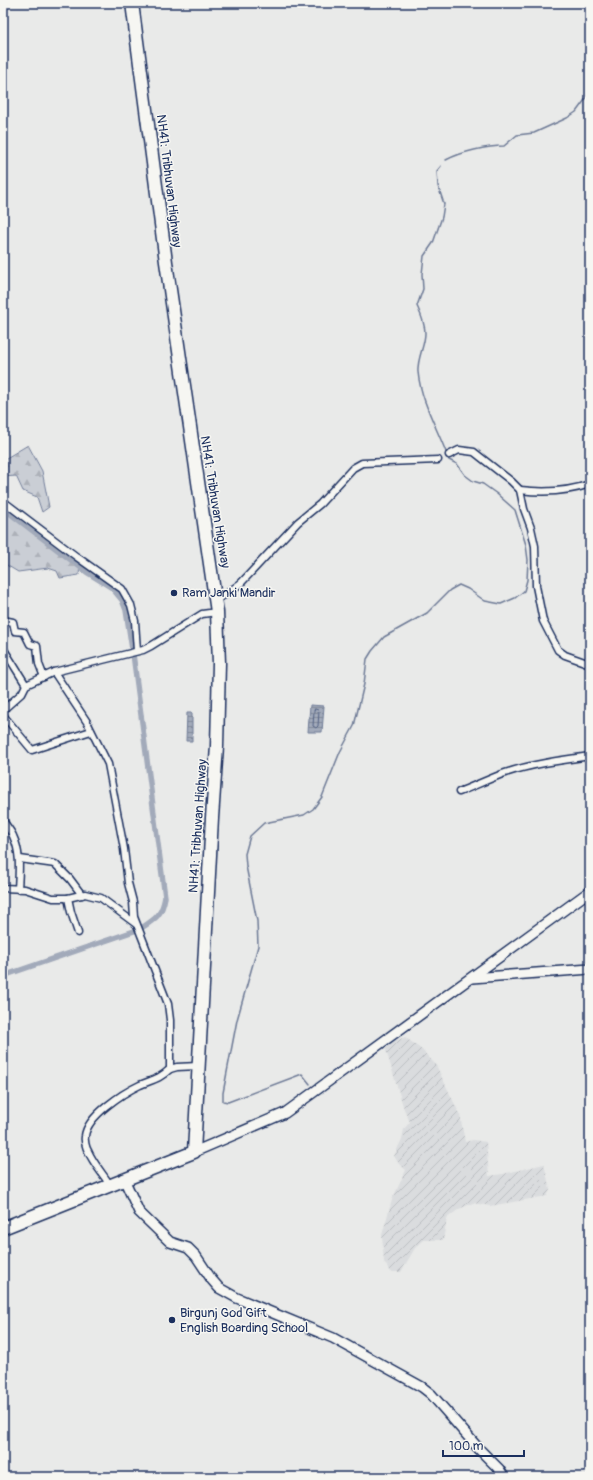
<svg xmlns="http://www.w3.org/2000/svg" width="593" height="1480" font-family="Pangolin,sans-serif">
<defs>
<pattern id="industrial-furrows" width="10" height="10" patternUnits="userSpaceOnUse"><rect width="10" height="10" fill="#dadcde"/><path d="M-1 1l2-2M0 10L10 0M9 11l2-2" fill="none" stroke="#babdc1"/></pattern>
<pattern id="forest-firs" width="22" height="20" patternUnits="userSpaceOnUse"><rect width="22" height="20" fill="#caced5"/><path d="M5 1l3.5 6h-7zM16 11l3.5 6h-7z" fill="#adb1b9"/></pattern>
<pattern id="water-rules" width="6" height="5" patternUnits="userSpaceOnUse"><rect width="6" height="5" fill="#a2aaba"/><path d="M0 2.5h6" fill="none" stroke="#838b9a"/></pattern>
</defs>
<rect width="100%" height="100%" fill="#e9eae9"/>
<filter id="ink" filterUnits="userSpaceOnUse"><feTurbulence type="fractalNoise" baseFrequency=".025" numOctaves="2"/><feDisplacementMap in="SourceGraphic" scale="8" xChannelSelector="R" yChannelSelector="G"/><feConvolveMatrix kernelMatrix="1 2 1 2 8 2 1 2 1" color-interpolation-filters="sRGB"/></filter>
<g filter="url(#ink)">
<path fill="url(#industrial-furrows)" d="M405,1037L422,1050L436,1065L460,1115L465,1142L473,1140L486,1142L489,1176L503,1174L544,1164L550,1190L547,1196L490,1206L473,1203L459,1209L447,1218L443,1240H424L415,1248L401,1272H391L384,1262L382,1235L392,1200L406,1170L399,1164L394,1156L402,1139L404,1129L410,1122L404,1109L385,1047L389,1043Z"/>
<g fill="url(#forest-firs)" stroke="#727e9a">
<path d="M28,445L42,471L49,507L42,512L37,497L23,491L16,476L3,477V460Z"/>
<path d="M3,506L80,564L79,575L60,578L57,571L48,568L18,572L3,563Z"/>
</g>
<g fill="url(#water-rules)" stroke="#6c7995">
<path d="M310,705L324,706L322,732H308Z"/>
<path d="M187,713H192V741H186Z"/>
</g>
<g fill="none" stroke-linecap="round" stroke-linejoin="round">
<path stroke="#516083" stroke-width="1" d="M315,709L318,710L319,711L318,726L316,728L313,726L314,711Z"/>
<g stroke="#6c7995" stroke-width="1.5">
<path d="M446,160C461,152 487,146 504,146L517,135L534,133L567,118L576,112L590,93"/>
<path d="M310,1084L302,1074L228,1102L223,1101V1093L237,1020L258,946L257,921L246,866L245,854L250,836L264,823L304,815L313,809L322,797L340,752L354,726L364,684L367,659L372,651L384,637L427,613L450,590L459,585L468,589L485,601L501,604L515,598L524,591L527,580L528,560L526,545L515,510L497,494L483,484L473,481L465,475L457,464L449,460C439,431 421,403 418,372C417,358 425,346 425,333C425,323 421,315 417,306L423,289L422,274L424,256L433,243L442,217L444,204L438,186L437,171L441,166"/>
</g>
<g stroke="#a2aaba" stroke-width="5.5">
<path d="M3,508L88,573L112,588L122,600L126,610L132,649"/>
<path d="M133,654L165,897C162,914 157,918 143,927"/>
<path d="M3,976L137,930"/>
</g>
<defs>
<g id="street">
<path d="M449,455L459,450L474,452L511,481L520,490L524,509L531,528L535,546L536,586L543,621L558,650L565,655L590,664"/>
<path d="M520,490C544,493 567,492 590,484"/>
<path d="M3,501L77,557L122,589L131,605L135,621L137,651"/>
<path d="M216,599L225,595L241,583L298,522L320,504L353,468L362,463L438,460"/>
<path d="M3,620L13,622L15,631L24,632L30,644L37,646L39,664L44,677"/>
<path d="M3,648L26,685"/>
<path d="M54,672L87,722L108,764L124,849L128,883L133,902L134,917L168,1004L170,1020V1069L177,1067L198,1066"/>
<path d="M3,710L22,693L26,685L54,672L143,650L151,646L202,614L217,612"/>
<path d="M3,715L32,750L91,731"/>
<path d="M459,792C474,786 489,779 505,773C532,764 561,760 590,756"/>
<path d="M3,820C6,826 11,831 13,836C21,853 19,870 18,889"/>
<path d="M20,859L55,864L70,879L82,895"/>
<path d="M3,888L25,889L53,898H68L85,894L101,898L136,924"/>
<path d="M68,898L71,912L78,933"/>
<path d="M110,1185C103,1174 93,1163 88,1151C86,1148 84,1140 85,1136C87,1116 123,1093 140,1085C154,1079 158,1080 170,1069"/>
</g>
<g id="secondary">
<path d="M472,978L590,969"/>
<path d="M194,1152L285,1113L590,891"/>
<path d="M124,1179L139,1212L170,1242L188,1248L196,1256L212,1280L219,1288L237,1298L333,1338L422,1387L431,1394L479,1449L499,1469L504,1477"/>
</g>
<path id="highway" d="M3,1228L194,1152L212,818L217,746L219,663L217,612L166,262L132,3"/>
</defs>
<use href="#street" stroke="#1b2f5e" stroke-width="9"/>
<use href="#secondary" stroke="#1b2f5e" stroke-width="12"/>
<use href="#highway" stroke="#1b2f5e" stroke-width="15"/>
<use href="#street" stroke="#f6f6f2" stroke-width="6"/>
<use href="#secondary" stroke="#f6f6f2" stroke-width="9"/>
<use href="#highway" stroke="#f6f6f2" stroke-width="12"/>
</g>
</g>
<g fill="#1b2f5e" stroke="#f6f6f2" stroke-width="1.5">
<circle cx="174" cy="593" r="4"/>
<circle cx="172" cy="1320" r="4"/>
</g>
<g text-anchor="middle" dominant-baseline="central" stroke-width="3" stroke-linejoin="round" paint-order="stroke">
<g font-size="13" fill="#1b2f5e" stroke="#f6f6f2">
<text transform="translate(169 181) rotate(83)">NH41: Tribhuvan Highway</text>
<text transform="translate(215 502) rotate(81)">NH41: Tribhuvan Highway</text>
<text transform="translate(198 826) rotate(-86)">NH41: Tribhuvan Highway</text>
</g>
<g font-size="13" fill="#1b2f5e" stroke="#f6f6f2" text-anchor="start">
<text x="182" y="593">Ram Janki Mandir</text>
<text x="180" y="1313">Birgunj God Gift<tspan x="180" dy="15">English Boarding School</tspan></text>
</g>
</g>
<rect width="593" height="1480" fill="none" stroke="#f6f6f2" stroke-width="16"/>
<rect x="8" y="8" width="577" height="1464" fill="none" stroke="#1b2f5e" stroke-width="1.5" filter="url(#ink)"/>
<path d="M443 1450v6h81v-6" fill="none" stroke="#1b2f5e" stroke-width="2"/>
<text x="449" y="1450" font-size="12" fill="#1b2f5e" stroke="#f6f6f2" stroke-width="3" paint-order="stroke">100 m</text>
</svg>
